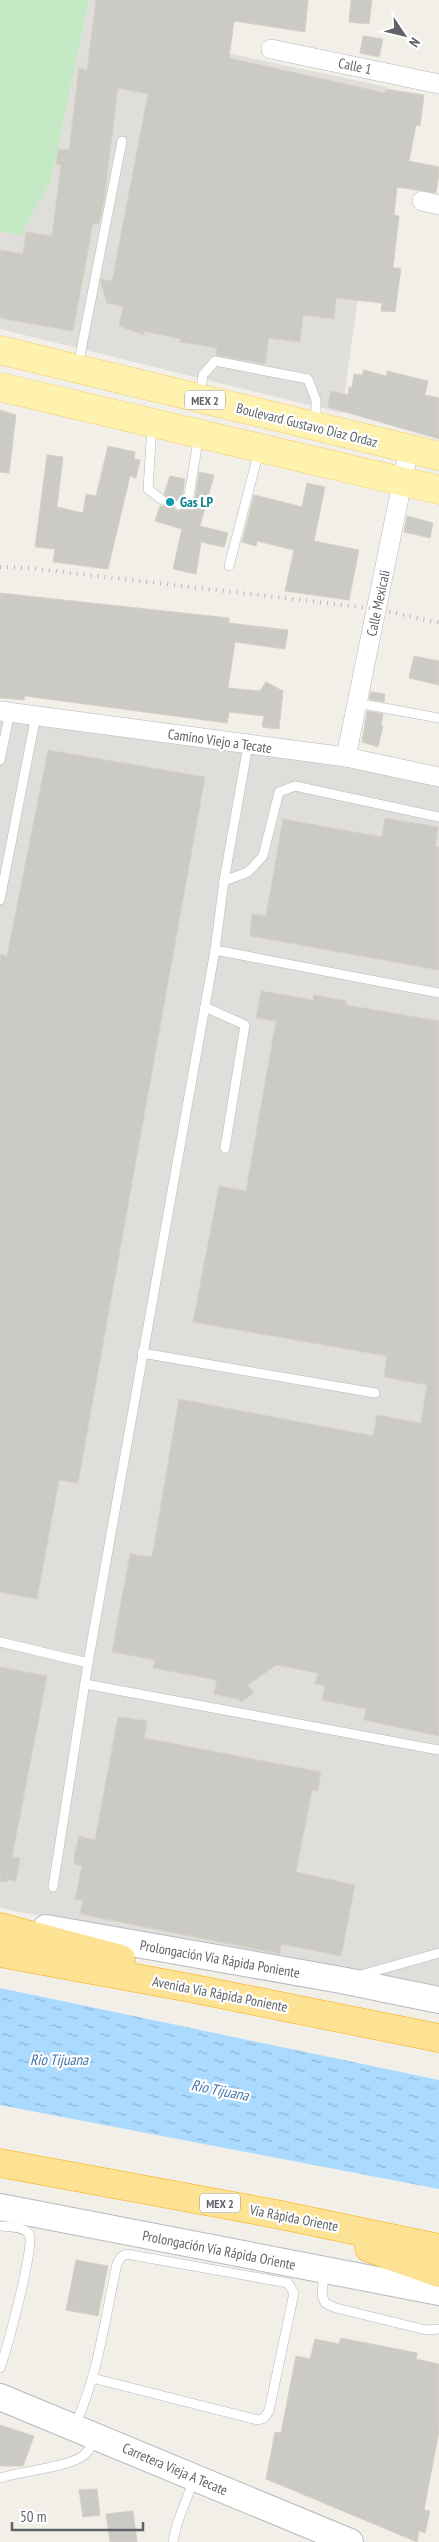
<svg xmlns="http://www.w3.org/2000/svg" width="439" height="2542" font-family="'PT Sans Narrow',sans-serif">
<defs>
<pattern id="water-ripples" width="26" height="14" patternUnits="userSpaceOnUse" patternTransform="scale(1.25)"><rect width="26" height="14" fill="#aadaff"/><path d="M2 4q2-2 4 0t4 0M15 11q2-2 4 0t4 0" fill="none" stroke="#8eb4d2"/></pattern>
</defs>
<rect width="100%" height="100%" fill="#f1efe8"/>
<g fill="#e0deda">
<path d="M89,0H234L227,53L387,87L342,413L0,329V231L20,236L51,181Z"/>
<path d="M0,715L341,766L439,785V1994L0,1908Z"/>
</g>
<path fill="#c5e8c5" d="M0,0H89L51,181L20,236L0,231Z"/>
<path fill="url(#water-ripples)" d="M0,1988L439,2080V2189L0,2105Z"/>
<g fill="#cccac5" stroke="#d6d1c6">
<path d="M96,0H308L305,32L234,21L229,58L385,93L386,89L424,95L420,126L416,125L409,161L439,167V173L436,193L397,187L394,215L399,216L393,268H401L395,312L381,311L382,303L336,298L334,319L303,315L300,342L269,338L265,364L216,355L217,348L180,342L181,339L144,331V335L119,326L123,306L107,303L101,283V279L112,281L148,94L118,88L104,201L99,224L93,223L73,331L0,318V250L23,254L26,232L52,236L61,165L56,164L58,149L69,150L79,68L87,70Z"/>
<path d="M351,0H372L369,24L349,22Z"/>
<path d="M363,36L383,39L379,57L360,53Z"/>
<path d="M364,370L387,376V371L428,381L425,395L439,398V439L328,407L331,391L348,395L349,387H352L354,374L362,375Z"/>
<path d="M0,410L16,415L9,473L0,472Z"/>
<path d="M108,446L135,452L134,459L140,460L136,478L130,476L108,569L53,562L55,549L35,547L47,455L63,457L57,507L83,513L86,494L96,496Z"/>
<path d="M199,472L214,475L200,526L228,533L224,547L201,542L196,574L173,569L182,529L155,521L160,506H165L168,501L164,494L170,476L185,479L183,493L173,504L175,510L180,511L195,498Z"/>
<path d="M307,483L325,487L314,541L359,550L349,600L285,591L294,550L257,541L256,546L242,542L254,495L302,507Z"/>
<path d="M407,516L433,523L430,538L404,532Z"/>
<path d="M0,593L229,618V623L288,630L285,649L235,642L228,688L260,691L266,682L283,691L279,729L262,727L264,716L229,712L227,723L25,696L24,700L0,698Z"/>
<path d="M414,656L439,661V685L409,678Z"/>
<path d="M371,692L385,694L384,702L369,699Z"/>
<path d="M367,711L383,714L381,725L383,726L378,747L362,742Z"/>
<path d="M48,750L205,777L78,1483L59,1480L37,1599L0,1592V954L7,956Z"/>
<path d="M385,818L438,827L435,847H439V970L250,936L252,914L266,916L283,819L382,837Z"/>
<path d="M261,991L313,1000L314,995L346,1001V1005L439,1021V1736L364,1720L366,1709L322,1700L325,1686L315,1684L318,1673L276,1665L248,1685L254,1693L241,1702L238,1699L214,1694L217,1680L153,1668L155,1660L112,1652L130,1554L152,1557L179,1399L373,1436L377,1415L421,1423L427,1385L384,1377L387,1356L193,1322L219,1186L246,1191L276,1021L256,1018Z"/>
<path d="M0,1667L47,1676L12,1857L20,1858L16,1881L7,1879V1882L0,1881Z"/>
<path d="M118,1717L147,1721L144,1738L321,1772L318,1791L312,1790L296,1872L355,1885L341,1956L287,1945H281L280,1954L80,1914L83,1900L75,1899L82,1866L74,1864L75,1853L79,1836L95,1840Z"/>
<path d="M76,2260L108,2266L98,2316L66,2310Z"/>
<path d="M341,2338L417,2353L416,2359L439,2364V2431L424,2510L430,2511L425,2533L419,2531L417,2542L266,2479L275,2432L281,2433L296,2356L310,2359L315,2339L339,2344Z"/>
<path d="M0,2425L34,2436L23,2466H0Z"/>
<path d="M97,2489L100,2515L83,2517L79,2490Z"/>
<path d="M133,2511L137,2542H110L106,2514Z"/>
</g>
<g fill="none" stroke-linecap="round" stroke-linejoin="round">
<defs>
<g id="lane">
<path d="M78,366L122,141"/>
<path d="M200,396L203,375L215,361L308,379L316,400V424"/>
<path d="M152,426L148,489L162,500"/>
<path d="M179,505L189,496L199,435"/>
<path d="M229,566L259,451"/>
<path d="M357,703L439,718"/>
<path d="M0,760L10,712"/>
<path d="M224,881L248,872L263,856L279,792L295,786L439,817"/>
<path d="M0,900L36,715"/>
<path d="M215,950L439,993"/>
<path d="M205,1007L245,1025L225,1148"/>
<path d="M142,1353L375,1393"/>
<path d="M0,1642L88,1663"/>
<path d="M85,1684L439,1750"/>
<path d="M53,1887L88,1663L215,950L224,881L248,745"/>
<path d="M357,1976L439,1953"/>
<path d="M0,2226C9,2227 23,2226 29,2234C36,2243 6,2352 0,2368"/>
<path d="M324,2272L322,2295L325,2303L336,2308L426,2330L439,2329"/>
<path d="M75,2425C98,2376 105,2318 117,2264L121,2257L126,2254L288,2283L294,2293L269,2411L264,2418L258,2420L92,2378"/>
<path d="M0,2478C21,2471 71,2467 84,2455C89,2451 92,2444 96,2439"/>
<path d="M173,2542L177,2524L194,2479"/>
</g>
<g id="street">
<path d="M271,49L439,84"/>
<path d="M422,201L439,205"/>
<path d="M0,711L346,757L439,777"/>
<path d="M346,757L409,449"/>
</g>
<g id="secondary">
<path d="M46,1928L341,1980L439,2000"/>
<path d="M0,2207L439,2292"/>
<path d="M0,2397L350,2542"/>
</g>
<g id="primary">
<path d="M0,350L439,456"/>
<path d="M0,387L439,490"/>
</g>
<g id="highway">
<path d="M0,1927L121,1959"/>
<path d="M0,1953L190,1988L439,2038"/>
<path d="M0,2163L276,2214L439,2248"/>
<path d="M369,2248L439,2273"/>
</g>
</defs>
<use href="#lane" stroke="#b5b8bc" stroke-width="10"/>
<use href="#street" stroke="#b5b8bc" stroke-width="20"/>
<use href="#secondary" stroke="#b6babf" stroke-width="28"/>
<use href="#primary" stroke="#f2c960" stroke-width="29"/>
<use href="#highway" stroke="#f9ab00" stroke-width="29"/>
<use href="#lane" stroke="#fff" stroke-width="9"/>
<use href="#street" stroke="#fff" stroke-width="19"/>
<use href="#secondary" stroke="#fff" stroke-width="26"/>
<use href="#primary" stroke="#fff2af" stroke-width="28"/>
<use href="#highway" stroke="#fde293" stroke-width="28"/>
<path stroke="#b6b7b8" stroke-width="4" stroke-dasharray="1 6" stroke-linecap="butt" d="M0,567L29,568L377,609L439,623"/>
</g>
<circle fill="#0f9aa8" stroke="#fff" stroke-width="2" cx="170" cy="502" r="5"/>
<g text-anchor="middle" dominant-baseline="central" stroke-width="4.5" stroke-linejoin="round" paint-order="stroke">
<g fill="#fff" stroke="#8f9295" stroke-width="1">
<rect x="185" y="390.5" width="40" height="19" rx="4"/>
<rect x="200" y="2193.5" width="40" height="19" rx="4"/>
</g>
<g font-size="12" font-weight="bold" fill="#5f6368">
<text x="205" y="400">MEX 2</text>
<text x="220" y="2203">MEX 2</text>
</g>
<g font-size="14" fill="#5f6368" stroke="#fff">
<text transform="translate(355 66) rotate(12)">Calle 1</text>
<text transform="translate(307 425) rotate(14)">Boulevard Gustavo Díaz Ordaz</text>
<text transform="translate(378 603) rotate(-78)">Calle Mexicali</text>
<text transform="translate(220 741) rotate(8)">Camino Viejo a Tecate</text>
<text transform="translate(220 1959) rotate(10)">Prolongación Vía Rápida Poniente</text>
<text transform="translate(220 1994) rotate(11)">Avenida Vía Rápida Poniente</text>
<text transform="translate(294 2218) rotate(11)">Vía Rápida Oriente</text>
<text transform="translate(219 2250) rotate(11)">Prolongación Vía Rápida Oriente</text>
<text transform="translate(175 2469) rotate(23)">Carretera Vieja A Tecate</text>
</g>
<g font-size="14" font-weight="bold" fill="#0d838f" stroke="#fff" text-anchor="start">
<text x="180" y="502">Gas LP</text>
</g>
<g font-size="15" font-style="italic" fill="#4174aa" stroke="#fff">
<text x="59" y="2059">Rio Tijuana</text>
<text transform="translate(220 2090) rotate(11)">Río Tijuana</text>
</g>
</g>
<g transform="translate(404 35) rotate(125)" stroke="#ffffff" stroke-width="4" paint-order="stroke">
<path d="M0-4L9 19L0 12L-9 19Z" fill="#5f6368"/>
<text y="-8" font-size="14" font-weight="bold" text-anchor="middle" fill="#5f6368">N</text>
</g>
<path d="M12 2522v8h131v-8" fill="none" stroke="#5f6368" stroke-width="2.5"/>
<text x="20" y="2522" font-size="15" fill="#5f6368" stroke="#ffffff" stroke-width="4" paint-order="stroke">50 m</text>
</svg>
